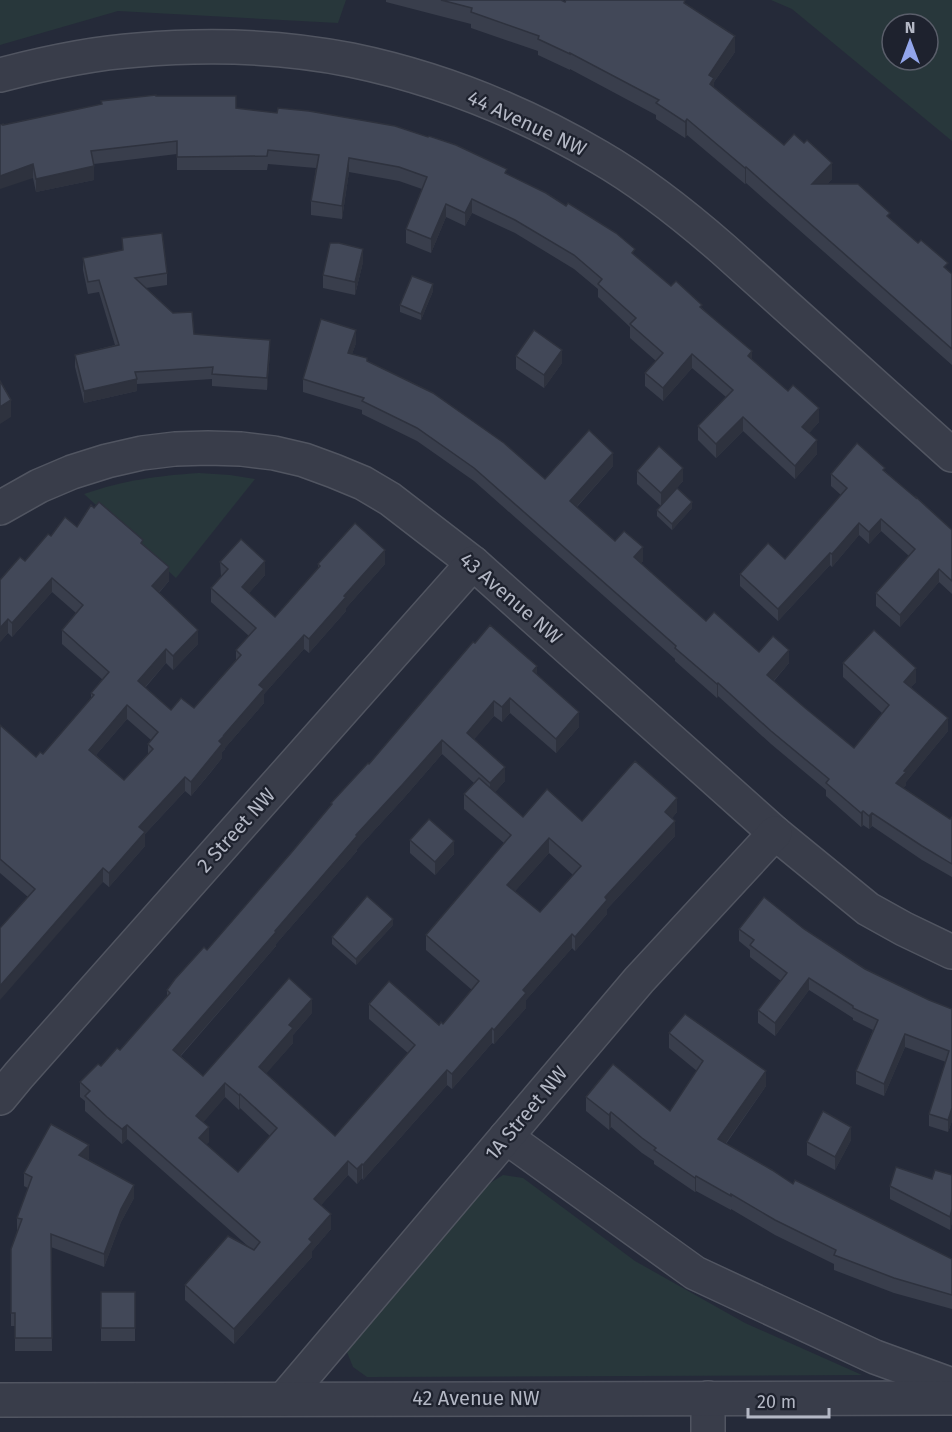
<svg xmlns="http://www.w3.org/2000/svg" width="952" height="1432" font-family="'Fira Sans',sans-serif">
<rect width="100%" height="100%" fill="#252a39"/>
<g fill="#28373b" fill-rule="evenodd">
<path d="M0,0H346L338,23L118,11L0,45Z"/>
<path d="M771,0H952V141L792,9ZM892,24H928V60H892Z"/>
<path d="M199,473L230,475L255,479L176,578L84,494C125,480 156,476 199,473Z"/>
<path d="M503,1175L523,1178L635,1261L745,1323L862,1375L367,1377L353,1367L347,1352L352,1338L490,1183Z"/>
</g>
<g fill="none" stroke-linecap="round" stroke-linejoin="round">
<defs>
<g id="minor">
<path d="M0,75C46,63 92,53 138,50C209,44 281,46 351,60C438,78 523,112 599,157C644,183 684,215 723,249L952,455"/>
<path d="M0,508L39,486L72,472L107,461L142,453L175,449L208,448L241,449L274,453L304,460L334,471L363,483L390,499L473,563L775,833L868,909L904,929L952,952"/>
<path d="M0,1098L19,1075L473,563"/>
<path d="M506,1137L695,1273L875,1357L952,1385"/>
<path d="M708,1398V1432"/>
<path d="M284,1399L639,980L775,833"/>
<path d="M0,1400L952,1398"/>
</g>
</defs>
<use href="#minor" stroke="#515561" stroke-width="36"/>
<use href="#minor" stroke="#393d4a" stroke-width="33"/>
</g>
<g fill="#393e4c" fill-rule="evenodd">
<path d="M386,0H561L565,2L686,4L735,52L714,82V87L784,145L832,179L827,184L890,219L952,274V365L746,183L745,184L687,135L685,138L656,119V115L570,69V70L538,55V51L471,28V24L386,2Z"/>
<path d="M156,96L236,108L507,174L635,256L671,286L702,308L752,360L819,422L809,433L817,454L795,479L743,431L716,458L698,440V426L726,397L692,368L663,401L645,386V373L656,361L630,338V327L598,297V289L574,269L515,233L472,213L465,226L446,217L431,253L406,243V229L422,189L399,181L349,172L342,219L311,215V201L316,168L268,164L267,170H177V154L94,164V180L36,192L33,178L3,125Z"/>
<path d="M122,238L167,273V285L146,288L194,334L270,352L267,390L212,386V379L137,384V391L84,403L75,367V355L115,345L99,292L88,294L83,270V258L122,250Z"/>
<path d="M363,262L355,295L323,288V275Z"/>
<path d="M433,291L421,320L400,312V305Z"/>
<path d="M356,343L352,354L367,361L545,479L613,466L577,507L615,541L643,561L641,563L706,621L759,652L789,663L774,681L804,707L854,748L882,713L843,677V663L916,682L911,687L948,731L906,782V785L903,788L950,819L952,817V877L922,860L872,826L869,829L863,825L861,827L826,796V790L771,744L718,696L717,698L675,661V659L474,481L417,441L362,414V410L303,392V379Z"/>
<path d="M516,356L562,363L544,388L516,369Z"/>
<path d="M637,471L683,481L661,506L637,484Z"/>
<path d="M885,471L952,530V594L939,582L900,627L876,606V593L909,556L881,531L869,544L859,535L832,567L830,565L778,621L740,586V574L785,559L841,495L831,486V474Z"/>
<path d="M692,508L672,530L657,516V510Z"/>
<path d="M77,527L143,544L169,581L159,593L198,644L173,670L166,663L145,688L171,710L194,708L236,660V650L249,636L211,602V588L221,577L220,562L265,575L249,593L275,617L318,568V564H385L346,608V611L309,653L304,649L264,694V703L225,748V749L222,752V758L211,772L191,796L185,791L145,834V846L109,887L103,882L28,897L0,873V725L36,757L43,754L91,698V693L103,680L62,644V630L76,613L52,592L12,637L8,633L0,642L25,561L51,536ZM127,719L151,740L148,744V754L124,780L96,755Z"/>
<path d="M537,675L579,727L556,753L510,713L502,722L494,716L474,739L505,781L495,792L523,817L582,821L677,812L672,818L675,836L607,909V914L575,951L572,948L526,1000V1008L494,1044L492,1043L452,1089L447,1085L363,1180L362,1178L357,1184L348,1175L321,1205L331,1229L312,1251V1257L234,1344L185,1300V1285L250,1248L127,1139L122,1144L85,1111V1101L80,1097V1082L120,1050L167,997V990L207,950L291,853L331,805V803L369,764ZM442,754L474,783L464,794V809L504,843L426,935V950L472,990L443,1024L439,1025L369,1004V1019L408,1053L335,1136L266,1073L293,1043V1035L312,1013L203,1076L181,1056L276,946V944L357,851V849L403,799ZM549,853L573,875L540,912L515,891ZM225,1097L239,1110L240,1108L270,1136L238,1172L206,1144L209,1142L203,1122Z"/>
<path d="M410,840L454,854L435,875L410,853Z"/>
<path d="M393,925L356,965L332,944V937Z"/>
<path d="M739,929H804L865,969L929,1000L952,1009V1121L948,1132L929,1126V1114L946,1062L905,1047L884,1096L856,1084V1071L873,1030L853,1020V1018L809,990L775,1036L758,1023V1010L781,981L750,957V950L739,941Z"/>
<path d="M669,1033L766,1086L726,1144L793,1184L952,1259V1309L894,1293L834,1270V1264L775,1235L731,1209V1210L696,1191L695,1192L654,1164V1161L642,1153L611,1127L609,1130L586,1111V1097L670,1111L697,1071L669,1048Z"/>
<path d="M851,1140L835,1170L807,1155V1142Z"/>
<path d="M89,1158L88,1160L134,1198L121,1222L104,1267L51,1247L52,1351H15V1326H11V1249L17,1231V1218L28,1188L24,1186V1173Z"/>
<path d="M952,1175V1222L950,1230L890,1199V1186Z"/>
<rect x="101" y="1292" width="34" height="49"/>
</g>
<g fill="#2e323e">
<path d="M735,36V52L714,82V94L710,100L709,75Z"/>
<path d="M687,119V135L685,138V122Z"/>
<path d="M349,158V172L342,219V206Z"/>
<path d="M832,163V179L812,200V184Z"/>
<path d="M33,164V178L0,189V176Z"/>
<path d="M94,166V180L36,192V179Z"/>
<path d="M746,167V183L745,184V168Z"/>
<path d="M472,199V213L465,226V213Z"/>
<path d="M446,204V217L431,253V239Z"/>
<path d="M363,249V262L355,295V282Z"/>
<path d="M433,284V291L421,320V314Z"/>
<path d="M356,330V343L348,366V353Z"/>
<path d="M270,340V352L267,390V378Z"/>
<path d="M562,350V363L544,388V375Z"/>
<path d="M752,351V365L748,356Z"/>
<path d="M692,354V368L663,401V388Z"/>
<path d="M137,379V391L84,403V391Z"/>
<path d="M11,400V417L0,424V407Z"/>
<path d="M819,408V422L802,441V427Z"/>
<path d="M743,417V431L716,458V444Z"/>
<path d="M817,440V454L795,479V466Z"/>
<path d="M613,453V466L570,514V501Z"/>
<path d="M683,468V481L661,506V493Z"/>
<path d="M692,502V508L672,530V524Z"/>
<path d="M881,519V531L869,544V532Z"/>
<path d="M859,523V535L832,567V554Z"/>
<path d="M643,547V561L634,571V557Z"/>
<path d="M385,550V564L346,608V611L309,653V639L344,596Z"/>
<path d="M830,553V565L778,621V609Z"/>
<path d="M265,561V575L242,601V587Z"/>
<path d="M169,567V581L152,600V586Z"/>
<path d="M939,569V582L900,627V615Z"/>
<path d="M52,578V592L12,637V623Z"/>
<path d="M8,619V633L0,642V628Z"/>
<path d="M198,630V644L173,670V656Z"/>
<path d="M304,635V649L264,694V703L225,748V749L222,752V758L191,796V782L224,735L259,685Z"/>
<path d="M166,649V663L138,695V681Z"/>
<path d="M789,650V663L767,688V675Z"/>
<path d="M537,666V681L533,671Z"/>
<path d="M916,668V682L904,695V682Z"/>
<path d="M718,683V696L717,698V684Z"/>
<path d="M510,698V713L502,722V707Z"/>
<path d="M494,701V716L467,748V733Z"/>
<path d="M127,705V719L89,763V750Z"/>
<path d="M579,712V727L556,753V739Z"/>
<path d="M948,718V731L906,782V785L896,797V783L904,771Z"/>
<path d="M442,740V754L403,799L357,849V851L276,944V946L173,1064V1050L356,835Z"/>
<path d="M505,767V781L490,798V783Z"/>
<path d="M185,777V791L145,834V846L109,887V873L139,827Z"/>
<path d="M677,798V812L665,827V812Z"/>
<path d="M863,811V825L861,827V813Z"/>
<path d="M872,813V826L869,829V816Z"/>
<path d="M675,821V836L607,909V914L575,951V937L605,897Z"/>
<path d="M549,838V853L507,900V885Z"/>
<path d="M454,841V854L435,875V862Z"/>
<path d="M103,868V882L0,1000V986Z"/>
<path d="M393,919V925L356,965V959Z"/>
<path d="M572,934V948L526,1000V1008L494,1044V1030L523,990Z"/>
<path d="M809,978V990L775,1036V1023Z"/>
<path d="M312,999V1013L293,1035V1043L259,1082V1067L289,1025Z"/>
<path d="M492,1028V1043L452,1089V1074Z"/>
<path d="M905,1034V1047L884,1096V1084Z"/>
<path d="M447,1070V1085L363,1180V1165Z"/>
<path d="M766,1071V1086L718,1154V1139Z"/>
<path d="M225,1083V1097L196,1131V1116Z"/>
<path d="M240,1094V1108L239,1110V1095Z"/>
<path d="M952,1108V1121L948,1132V1120Z"/>
<path d="M611,1112V1127L609,1130V1115Z"/>
<path d="M127,1125V1139L122,1144V1129Z"/>
<path d="M209,1127V1142L199,1153V1138Z"/>
<path d="M851,1127V1140L835,1170V1157Z"/>
<path d="M89,1145V1158L79,1168V1155Z"/>
<path d="M348,1161V1175L314,1213V1199Z"/>
<path d="M362,1164V1178L357,1184V1169Z"/>
<path d="M696,1176V1191L695,1192V1178Z"/>
<path d="M134,1185V1198L121,1222L104,1267V1254L121,1209Z"/>
<path d="M952,1209V1222L950,1230V1217Z"/>
<path d="M331,1214V1229L312,1251V1257L234,1344V1329Z"/>
</g>
<g fill="#424858" stroke="#2e323e" stroke-width="1.5" fill-rule="evenodd">
<path d="M441,0H561L565,2L566,0H685L684,3L735,36L709,75L714,78L710,84L784,145L794,134L804,143L807,140L832,163L812,184H858L890,213L887,216L918,243L921,240L948,263L944,267L952,274V349L746,167L745,168L687,119L685,122L656,103L659,100L570,53V54L538,39L539,36L471,12L472,8Z"/>
<path d="M156,95V96H236V108L277,113L278,108L309,111L395,126L428,137L429,136L456,145L507,169L505,173L546,193L566,206L568,203L616,233L635,249L632,253L671,286L676,281L702,305L700,307L752,351L748,356L788,391L793,385L819,408L802,427L817,440L795,466L743,417L716,444L698,426L733,390L692,354L663,388L645,373L663,353L630,324L636,318L598,284L602,279L574,255L515,220L472,199L465,213L446,204L431,239L406,229L427,177L399,167L349,158L342,206L311,201L319,155L268,150L267,156L177,157V141L91,151L94,166L36,179L33,164L0,176V125L3,124V125L102,104L101,101Z"/>
<path d="M162,233L167,273L135,278L173,313L192,312L194,334L270,340L267,378L212,374L213,367L135,372L137,379L84,391L75,355L119,345L99,280L88,282L83,258L123,250L122,238Z"/>
<path d="M330,243H339L363,249L355,282L323,275Z"/>
<path d="M412,276L433,284L421,314L400,305Z"/>
<path d="M321,319L356,330L348,353L367,358V361L433,393L504,443L545,479L589,430L613,453L570,501L615,541L624,531L643,547L634,557L706,621L714,612L759,652L773,636L789,650L767,675L804,707L854,748L889,705L843,663L874,630L916,668L904,682L948,718L904,771L906,772L896,783L950,819L952,817V864L922,846L872,813L869,816L863,811L861,813L826,783L829,779L771,731L718,683L717,684L675,648L676,646L474,468L417,428L362,401L364,398L303,379Z"/>
<path d="M534,330L562,350L544,375L516,356Z"/>
<path d="M0,381L11,400L0,407Z"/>
<path d="M857,443L885,468L883,470L916,498V497L952,530V581L939,569L900,615L876,593L915,549L881,519L869,532L859,523L832,554L830,553L778,609L740,574L768,543L785,559L847,488L831,474Z"/>
<path d="M659,446L683,468L661,493L637,471Z"/>
<path d="M677,488L692,502L672,524L657,510Z"/>
<path d="M99,502L143,540L141,543L169,567L152,586L198,630L173,656L166,649L138,681L171,710L181,698L194,708L241,655L236,650L256,628L211,588L228,569L220,562L241,539L265,561L242,587L275,617L320,566L318,564L355,523L385,550L344,596L346,597L309,639L304,635L259,685L264,689L224,735H225L219,741L222,744L191,782L185,777L139,827L145,832L109,873L103,868L0,986V928L35,889L0,859V725L36,757L40,752L43,754L94,695L91,693L109,672L62,630L83,605L52,578L12,623L8,619L0,628V580L20,557L25,561L48,534L51,536L65,517L77,527L91,505L94,508ZM127,705L158,732L148,744L153,749L124,780L89,750Z"/>
<path d="M490,625L537,666L533,671L579,712L556,739L510,698L502,707L494,701L467,733L505,767L490,783L442,740L403,784L356,835L357,836L275,931L276,932L173,1050L203,1076L289,978L312,999L289,1025L293,1028L259,1067L335,1136L415,1045L369,1004L389,981L439,1025L441,1022L443,1024L479,981L426,935L511,835L464,794L479,778L523,817L547,789L582,821L635,761L677,798L665,812L675,821L605,897L607,900L575,937L572,934L523,990L526,993L494,1030L492,1028L452,1074L447,1070L363,1165L362,1164L357,1169L348,1161L314,1199L331,1214L309,1239L312,1242L234,1329L185,1285L228,1236L254,1250L260,1242L127,1125L122,1129L107,1117L85,1096L90,1091L80,1082L98,1064L101,1066L117,1048L120,1050L170,993L167,990L175,979L204,947L207,950L291,853L332,804L331,803L368,763L369,764L473,642L475,643ZM549,838L581,866L540,912L507,885ZM225,1083L239,1095L240,1094L277,1128L238,1172L199,1138L209,1127L196,1116Z"/>
<path d="M429,819L454,841L435,862L410,840Z"/>
<path d="M367,896L393,919L356,959L332,937Z"/>
<path d="M764,897L804,929L865,969L929,1000L952,1009V1108L948,1120L929,1114L949,1051L905,1034L884,1084L856,1071L878,1020L853,1008V1006L809,978L775,1023L758,1010L787,973L750,945L754,940L739,929Z"/>
<path d="M685,1014L766,1071L718,1139L772,1170L793,1184L795,1180L952,1259V1295L894,1278L834,1255L836,1250L775,1220L731,1194V1196L696,1176L695,1178L654,1150L656,1148L642,1138L611,1112L609,1115L586,1097L613,1064L670,1111L703,1061L669,1033Z"/>
<path d="M823,1111L851,1127L835,1157L807,1142Z"/>
<path d="M51,1124L89,1145L79,1155L134,1185L121,1209L104,1254L51,1234L52,1338H15V1313H11V1249L22,1219L17,1218L32,1177L24,1173Z"/>
<path d="M896,1167L932,1179L935,1170L952,1175V1209L950,1217L890,1186Z"/>
<rect x="101" y="1292" width="34" height="36"/>
</g>
<g text-anchor="middle" dominant-baseline="central" stroke-width="4.5" stroke-linejoin="round" paint-order="stroke">
<g font-size="20" fill="#b4b8c5" stroke="#1e222e">
<text transform="translate(527 123) rotate(25)">44 Avenue NW</text>
<text transform="translate(511 598) rotate(41)">43 Avenue NW</text>
<text transform="translate(236 830) rotate(-48)">2 Street NW</text>
<text transform="translate(526 1113) rotate(-50)">1A Street NW</text>
<text x="476" y="1398">42 Avenue NW</text>
</g>
</g>
<g transform="translate(910 42)"><circle r="28" fill="#1e222e" stroke="#5a5e6a" stroke-width="1.5"/>
<path d="M0-4.5L10 22L0 15L-10 22Z" fill="#93a6eb"/>
<text y="-9" font-size="16" font-weight="bold" text-anchor="middle" fill="#b4b8c5">N</text>
</g>
<path d="M748 1408v9h81v-9" fill="none" stroke="#b4b8c5" stroke-width="3"/>
<text x="757" y="1408" font-size="18" fill="#b4b8c5" stroke="#1e222e" stroke-width="4.5" paint-order="stroke">20 m</text>
</svg>
